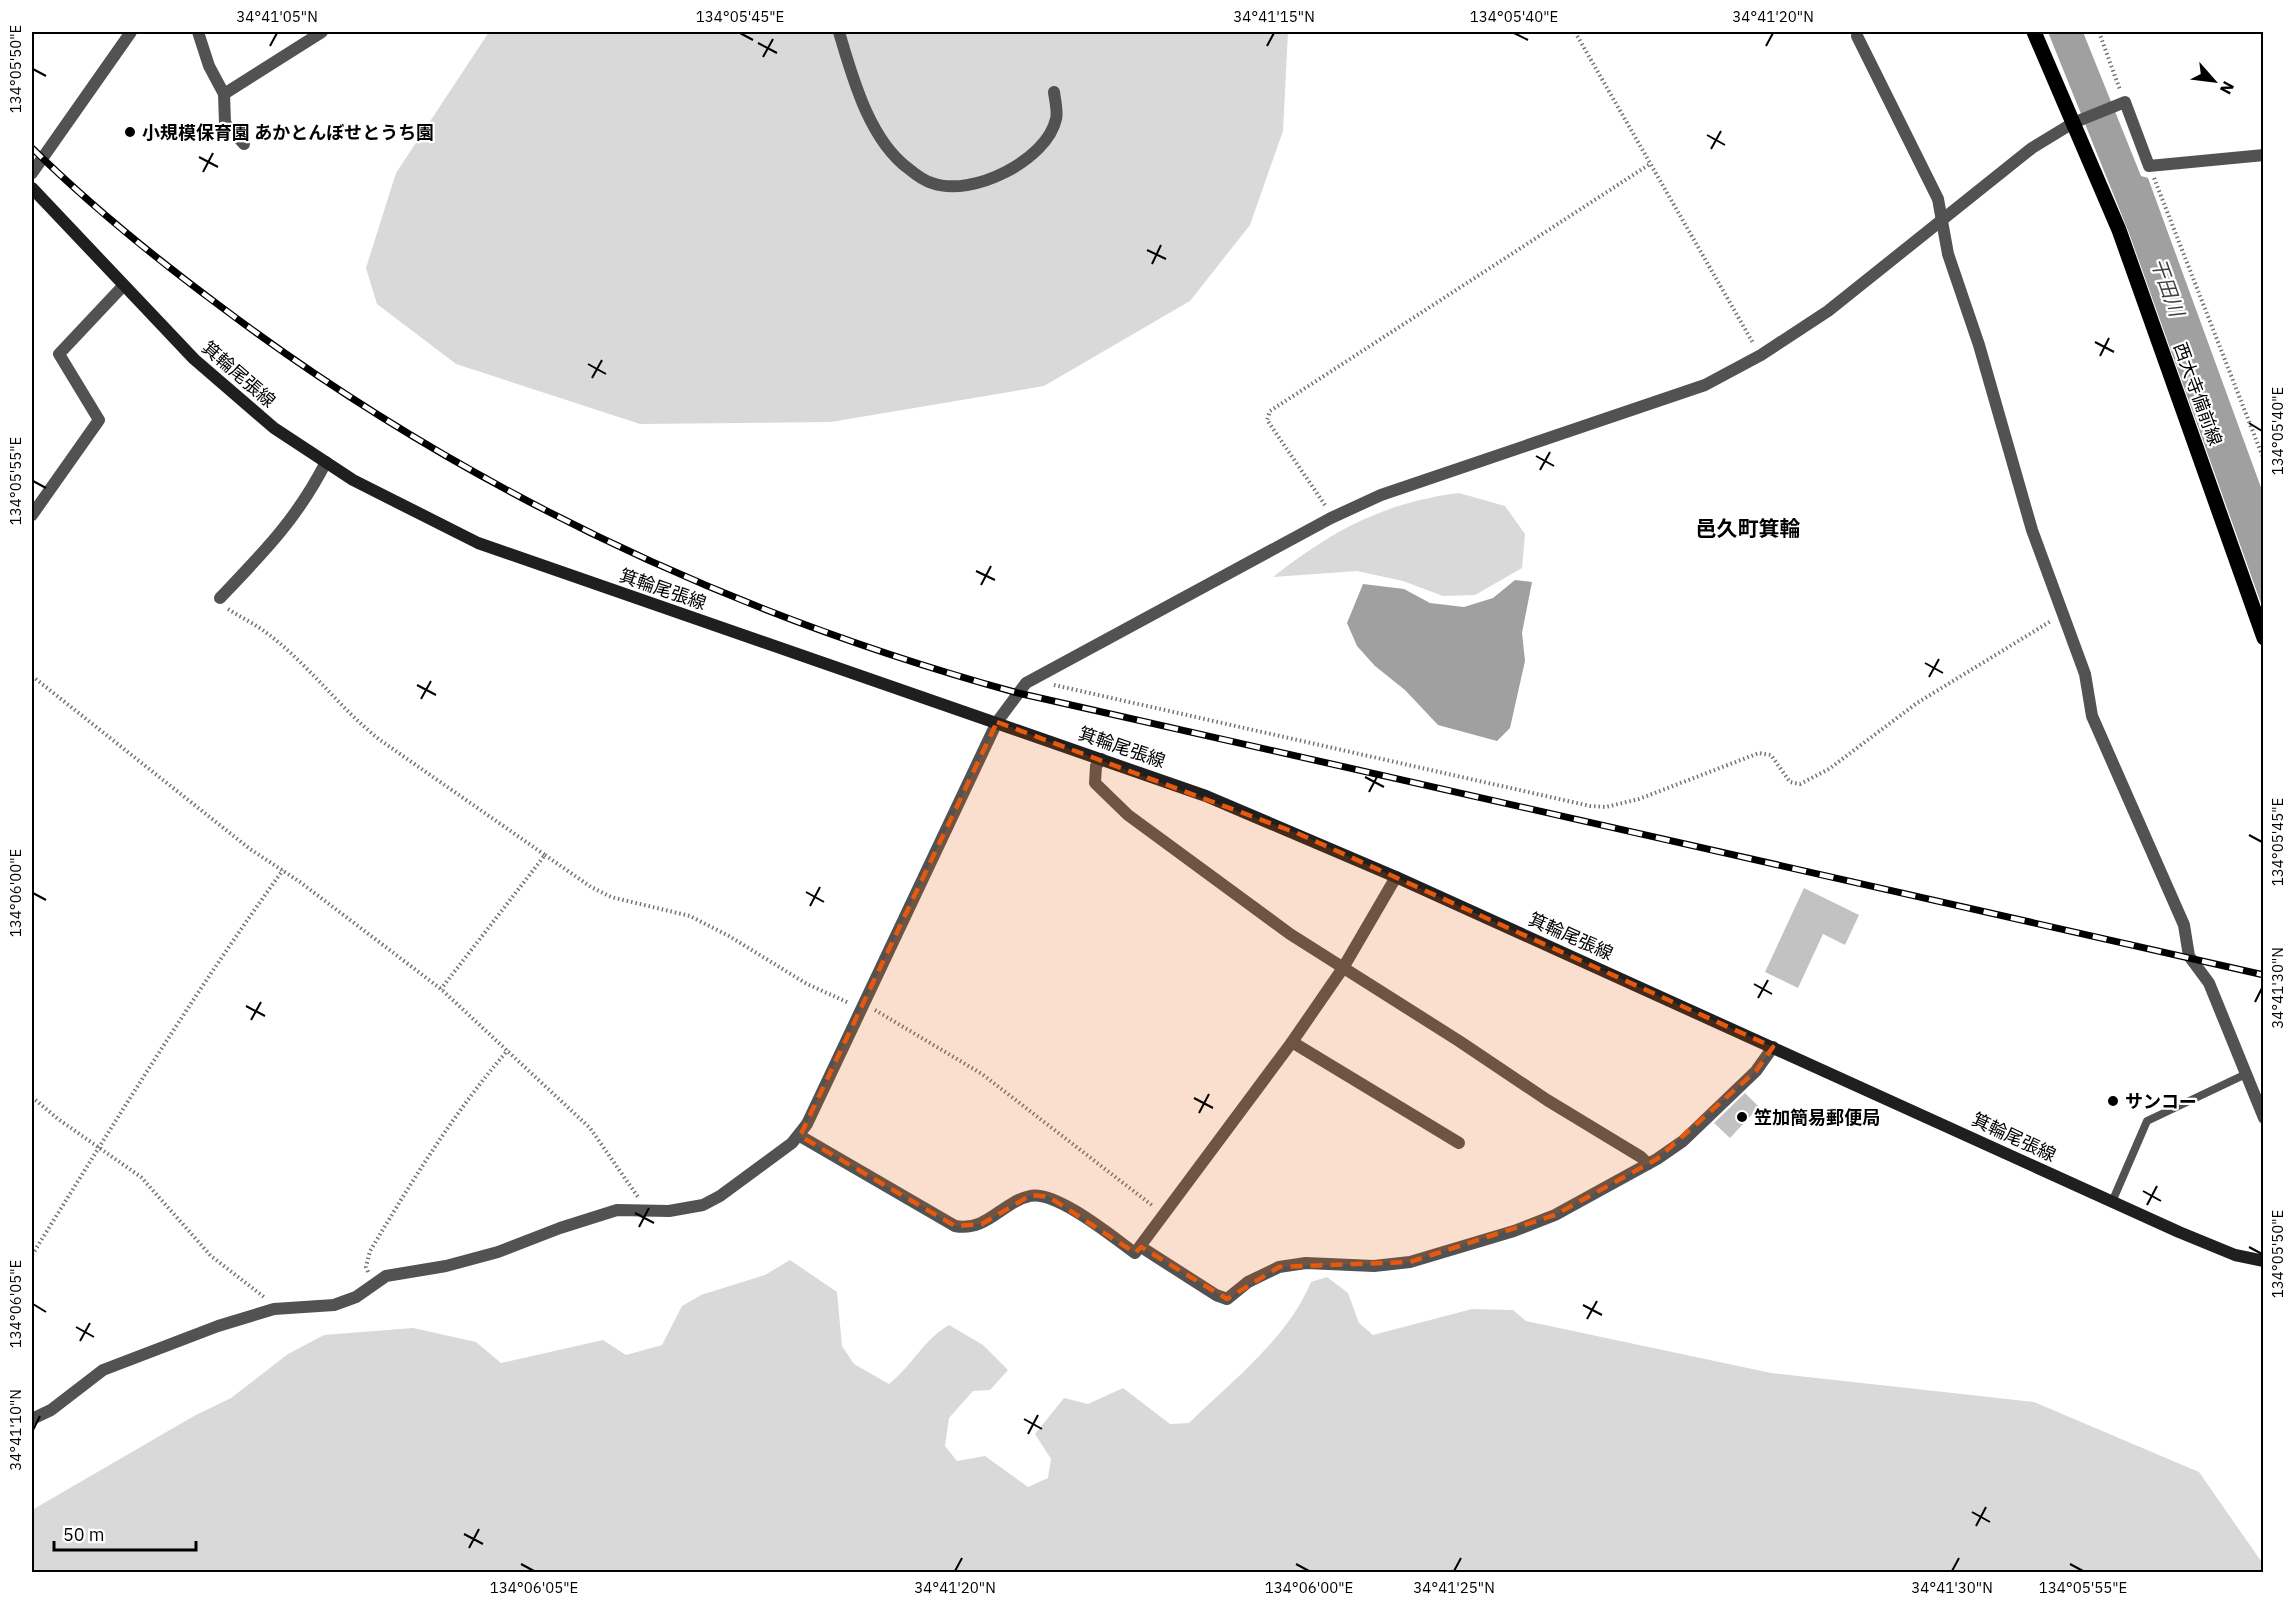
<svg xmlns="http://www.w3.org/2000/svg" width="2295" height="1604" font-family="'IBM Plex Sans','Noto Sans JP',sans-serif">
<rect width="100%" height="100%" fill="#fff"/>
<g fill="#d9d9d9">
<path d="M489,32H1288L1283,131L1250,225L1190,301L1044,386L831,422L640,424L456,364L377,304L366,268L396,173Z"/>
<path d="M1459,493L1505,506L1525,534L1522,568L1475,595L1443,596L1403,581L1357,571L1273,577C1331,531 1385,502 1459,493Z"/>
<path d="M790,1260L837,1292L842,1346L854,1364L889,1384C914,1364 922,1341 949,1325L983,1345L1008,1370L990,1390L973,1391L949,1418L945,1446L957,1461L985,1456L1028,1487L1048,1478L1051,1459L1035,1434L1064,1398L1088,1404L1123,1388L1170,1424L1189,1423C1232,1381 1288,1338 1311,1282L1327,1277L1348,1293L1359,1323L1373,1335L1472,1309L1513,1310L1526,1321L1771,1373L2034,1402L2199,1472L2263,1564V1572H32V1510L194,1416L231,1398L288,1354L324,1335L413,1328L476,1342L501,1363L603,1340L626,1355L662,1345L682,1306L701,1295L765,1275Z"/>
</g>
<g fill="#a0a0a0">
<path d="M2048,32H2083L2141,176L2148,178L2263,493V609L2129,233Z"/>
<path d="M1515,580L1532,582L1522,633L1525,661L1510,728L1497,741L1438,725L1405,690L1375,666L1357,646L1347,623L1363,584L1404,589L1430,603L1464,607L1493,598Z"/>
</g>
<g fill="#c2c2c2">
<path d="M1804,888L1859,915L1845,945L1823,934L1798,988L1765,972Z"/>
<path d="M1745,1093L1759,1107L1730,1138L1714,1123Z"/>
</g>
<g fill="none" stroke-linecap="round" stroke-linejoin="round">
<g stroke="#747474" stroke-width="4" stroke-dasharray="1.5 3" stroke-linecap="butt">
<path d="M1575,32L1753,343"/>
<path d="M2099,32L2120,90"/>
<path d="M2154,178L2264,460"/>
<path d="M1325,505L1267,420L1270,411L1650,164"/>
<path d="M228,609C240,617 253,623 264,631C307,662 338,707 380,740L545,855L441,989"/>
<path d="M32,676L250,849L300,882L441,989L590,1128L638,1197"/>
<path d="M1054,685L1590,806L1606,807L1639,799L1759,753L1771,755L1790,782L1800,784L1829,769L1917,703L2051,621"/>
<path d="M545,855L591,887L611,897L690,916L729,936L807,984L849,1003"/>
<path d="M875,1010L982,1074L1153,1206"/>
<path d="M32,1097L58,1119L141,1177L211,1256L264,1297"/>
<path d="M32,1255C113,1125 193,994 283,870"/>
<path d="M368,1272L366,1267L370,1251C412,1181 454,1112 508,1050"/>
</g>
<path stroke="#525252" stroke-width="8" d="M2112,1202L2147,1121L2246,1074"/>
<g stroke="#525252" stroke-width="12">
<path d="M198,32L209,66L224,94L322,32"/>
<path d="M839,32C852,76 869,140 909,169C915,174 925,181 932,183C972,198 1047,160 1056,119C1058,112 1055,100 1054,92"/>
<path d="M1857,36L1938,199L1948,254L1979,345L2032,530L2085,674L2092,716L2184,925L2189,956L2209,983L2264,1118"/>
<path d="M224,94L225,123L244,144"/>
<path d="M32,173L131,32"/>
<path d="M32,515L99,420L59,354L123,286"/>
<path d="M220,598C263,553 297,519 326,462"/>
<path d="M1101,759L1096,766L1095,783L1128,815L1290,934L1459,1041L1547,1100L1641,1157L1648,1164"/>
<path d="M1292,1042L1459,1143"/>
<path d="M800,1136L955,1226C987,1232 1002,1202 1030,1196C1056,1190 1114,1238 1135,1253L1292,1042L1343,968L1396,877"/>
<path d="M1141,1247L1216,1295L1227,1299L1248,1282L1279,1267L1306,1263L1374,1266L1410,1262L1514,1231L1555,1215L1657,1159L1683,1141L1756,1071L1773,1047"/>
<path d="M32,1419L51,1410L103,1370L218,1326L274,1309L334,1305L356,1297L386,1276L446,1266L498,1252L560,1228L617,1210L669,1211L703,1205L720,1196L792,1143L807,1124L997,722L1026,683L1331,518L1381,495L1705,385L1761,355L1828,311L2032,148L2073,123L2125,102L2149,166L2264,155"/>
</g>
<path stroke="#1f1f1f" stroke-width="12" d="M32,188L194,359L274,428L353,480L478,543L1206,796L1396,877L2179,1232L2235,1255L2264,1261"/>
<path stroke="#000" stroke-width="15" d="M2034,32L2119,230L2264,638"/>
<defs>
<path id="rail" d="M32,148C91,206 154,257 220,306C459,486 729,614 1018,693L2264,975"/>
</defs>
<use href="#rail" stroke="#000" stroke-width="7"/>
<use href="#rail" stroke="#fff" stroke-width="4.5" stroke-dasharray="14" stroke-linecap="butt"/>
</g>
<path fill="#e8590c" fill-opacity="0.2" stroke="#e8590c" stroke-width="4.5" stroke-dasharray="12 8" stroke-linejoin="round" d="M997,722L1297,833L1773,1047L1756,1071L1657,1159L1555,1215L1410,1262L1279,1267L1227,1299L1141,1247L1135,1253L1049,1197L1031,1195L982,1224L955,1226L800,1136Z"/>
<path fill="none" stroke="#000" stroke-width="2" d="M740,33L753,40M1514,33L1528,40M758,43L777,53M270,46L277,33M1267,46L1274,33M1766,46L1773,33M763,57L773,39M33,69L46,76M1707,135L1725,145M1711,149L1721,131M199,157L218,167M203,172L213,153M1147,250L1166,259M1152,264L1161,245M2095,342L2114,352M2100,356L2109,338M588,364L606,374M592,378L602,360M2249,423L2262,431M1536,456L1554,466M1540,470L1550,452M33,481L46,488M976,571L995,580M981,585L991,566M1925,663L1943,673M1929,677L1939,659M417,685L436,695M421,699L431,681M1365,777L1384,787M1369,792L1379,773M2249,835L2262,842M806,892L824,902M33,893L46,900M810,906L820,887M1754,984L1772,994M1758,998L1768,980M2255,1002L2262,988M246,1006L265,1016M251,1020L261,1002M1194,1098L1213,1108M1199,1113L1209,1094M2143,1191L2161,1201M2147,1205L2157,1186M635,1213L654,1223M639,1227L649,1208M2249,1247L2262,1254M33,1304L46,1312M1583,1305L1602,1315M1587,1319L1597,1301M76,1327L94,1337M80,1341L90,1323M1024,1419L1042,1429M33,1430L40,1416M1028,1434L1038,1415M1972,1512L1990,1522M1976,1526L1986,1507M464,1534L483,1544M469,1548L479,1529M521,1564L534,1571M1296,1564L1309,1571M2070,1564L2083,1571M955,1571L962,1558M1454,1571L1461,1558M1952,1571L1959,1558"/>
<g fill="#000" stroke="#fff" stroke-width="2">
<circle cx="130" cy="132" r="6"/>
<circle cx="2113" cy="1101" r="6"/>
<circle cx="1742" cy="1117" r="6"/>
</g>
<g text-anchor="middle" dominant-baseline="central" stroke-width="4.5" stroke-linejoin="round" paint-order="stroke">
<g font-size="18" font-weight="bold" fill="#000" stroke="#fff" text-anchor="start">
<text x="142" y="132">小規模保育園 あかとんぼせとうち園</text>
<text x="2125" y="1101">サンコー</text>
<text x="1754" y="1117">笠加簡易郵便局</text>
</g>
<g font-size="18" fill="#000" stroke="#fff">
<text transform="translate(239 374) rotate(41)">箕輪尾張線</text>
<text transform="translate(2198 394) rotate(70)">西大寺備前線</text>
<text transform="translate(663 589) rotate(19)">箕輪尾張線</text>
<text transform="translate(1122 747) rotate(19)">箕輪尾張線</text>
<text transform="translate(1571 936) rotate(24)">箕輪尾張線</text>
<text transform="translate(2014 1137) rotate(25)">箕輪尾張線</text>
</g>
<g font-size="20" font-style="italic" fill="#414141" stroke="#fff">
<text transform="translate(2168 287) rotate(70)">干田川</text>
</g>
<g font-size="21" font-weight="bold" fill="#000" stroke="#fff">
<text x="1748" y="528">邑久町箕輪</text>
</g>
</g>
<rect width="2295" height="1604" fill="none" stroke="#ffffff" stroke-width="66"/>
<g transform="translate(2214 81) rotate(118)" stroke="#ffffff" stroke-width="4.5" paint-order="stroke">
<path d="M0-4.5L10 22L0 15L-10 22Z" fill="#000000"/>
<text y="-9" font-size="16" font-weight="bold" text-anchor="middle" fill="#000000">N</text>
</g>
<path d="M54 1541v9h142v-9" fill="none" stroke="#000000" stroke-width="3"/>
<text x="63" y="1541" font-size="18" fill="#000000" stroke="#ffffff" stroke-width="4.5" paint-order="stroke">50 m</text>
<rect x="33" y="33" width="2229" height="1538" fill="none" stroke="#000" stroke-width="2"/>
<g font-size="15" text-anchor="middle" fill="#000">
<text x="277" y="22">34°41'05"N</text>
<text x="740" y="22">134°05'45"E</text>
<text x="1274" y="22">34°41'15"N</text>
<text x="1514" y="22">134°05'40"E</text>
<text x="1773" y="22">34°41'20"N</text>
<text transform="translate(16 69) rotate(-90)" y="5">134°05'50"E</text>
<text transform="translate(2278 431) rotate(-90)" y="5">134°05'40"E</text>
<text transform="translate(16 481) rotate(-90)" y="5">134°05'55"E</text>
<text transform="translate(2278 842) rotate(-90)" y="5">134°05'45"E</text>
<text transform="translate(16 893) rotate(-90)" y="5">134°06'00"E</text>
<text transform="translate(2278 988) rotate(-90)" y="5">34°41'30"N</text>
<text transform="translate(2278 1254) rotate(-90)" y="5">134°05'50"E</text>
<text transform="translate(16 1304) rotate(-90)" y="5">134°06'05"E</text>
<text transform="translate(16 1430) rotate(-90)" y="5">34°41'10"N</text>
<text x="534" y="1593">134°06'05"E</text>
<text x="955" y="1593">34°41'20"N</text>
<text x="1309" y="1593">134°06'00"E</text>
<text x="1454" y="1593">34°41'25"N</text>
<text x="1952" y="1593">34°41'30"N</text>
<text x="2083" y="1593">134°05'55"E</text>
</g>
</svg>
